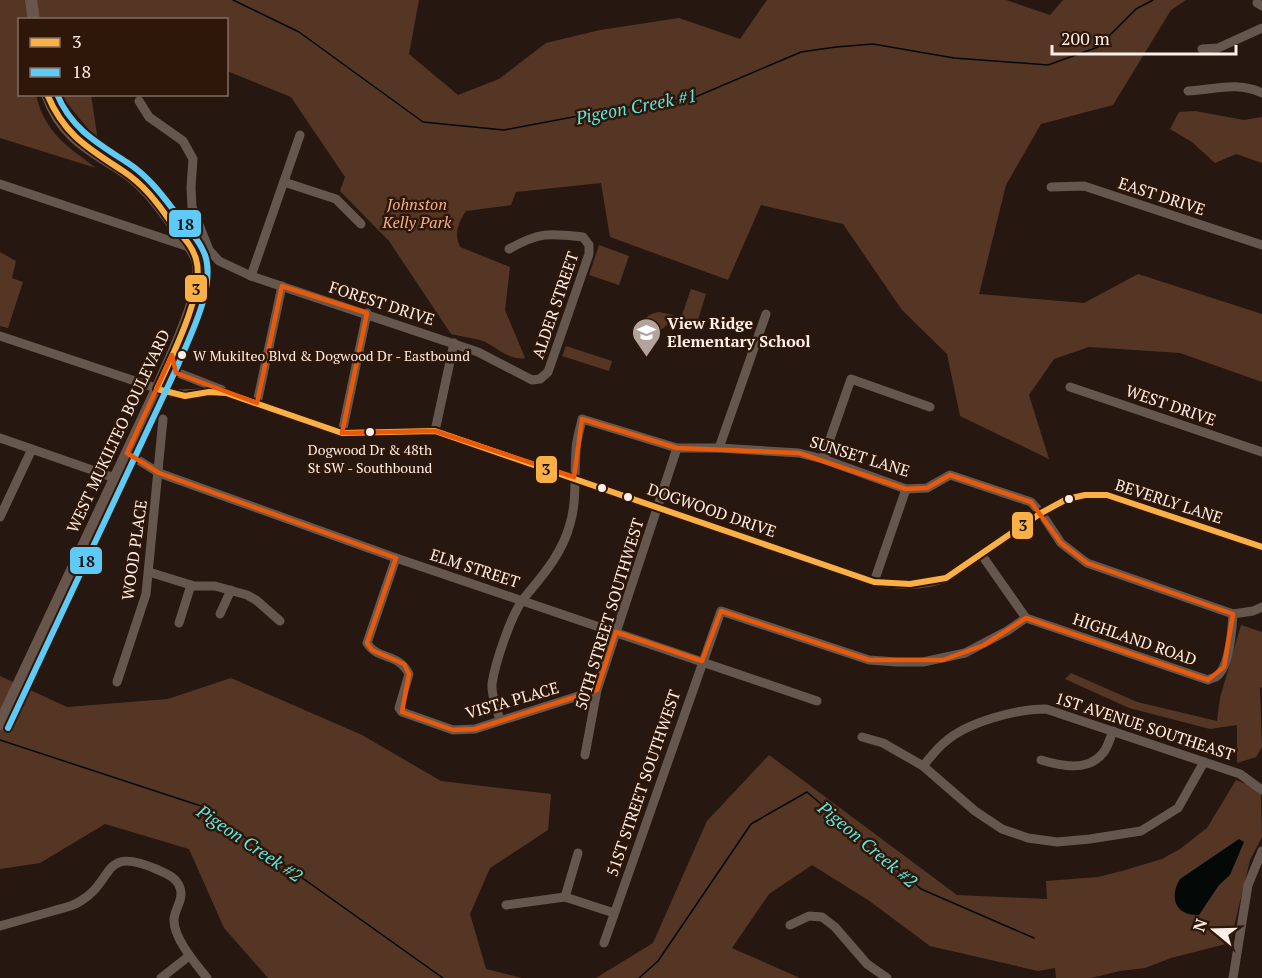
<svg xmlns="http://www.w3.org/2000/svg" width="1262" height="978" font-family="'PT Serif',serif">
<rect width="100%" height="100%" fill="#261810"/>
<g fill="#553625">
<path d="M0,0H419L409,54L458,95L499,79L546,43L600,30L679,18L740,39L767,0H1006L1050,15L1063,0H1186L1171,10L1113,105L1041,124L1006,185L979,294L1084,303L1138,274L1262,314V382L1180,353L1089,347L1054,359L1029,395L1049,459L960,416L947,354L902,310L843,224L761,205L728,280L610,237L601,183L516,192L511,205L466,211C458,223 454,234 460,247L510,267L505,310L523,353L525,358C513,361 499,350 489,344C480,338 462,337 451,334L389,241L340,191L345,177L291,97L227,71L226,20H20V94L36,95C45,133 67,146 96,168L0,138Z"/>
<path d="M62,95H91L98,141L62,97Z"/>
<path d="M1195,111L1244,120L1262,117V163L1236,154L1215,163L1192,142L1170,129L1179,112Z"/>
<path d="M599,245L629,256L619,285L589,275Z"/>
<path d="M0,252L16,261L12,278L23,282L8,328L0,326Z"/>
<path d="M691,289L706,294L697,323L681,318Z"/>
<path d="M659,312L673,315C664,333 657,333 638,330C643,319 647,314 659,312Z"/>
<path d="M566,346L612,361L609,371L562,356Z"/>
<path d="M1241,625L1262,632V687L1260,688L1262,747L1256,757L1237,763V725L1210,729L1129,708L1065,679L1071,673L1137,702L1217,721L1220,698Z"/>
<path d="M0,676L67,707L168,699L231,678L362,735L441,781L551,794L548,830L490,868L470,914L486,969L522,978H268L224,928L189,849L105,824L40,863L0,869Z"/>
<path d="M769,755L957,895L1047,899L1046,881L1098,877L1122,871L1162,859L1180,849L1207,828L1236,780L1251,786L1261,795L1262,837L1250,860L1230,943L1171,958L1145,968L1120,971L1091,978H1056L1055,968L1038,971L930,946L868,900L812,865L769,894L732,948L800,978H596L653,943L707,821Z"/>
</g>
<path fill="#040908" d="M1239,839L1244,842L1230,875L1219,885L1199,915C1175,916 1169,897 1180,879Z"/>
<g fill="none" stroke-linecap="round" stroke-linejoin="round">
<g stroke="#040908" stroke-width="1.5">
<path d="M233,0L299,32L423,122L504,130L610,110L693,98L801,52L836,47L873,44L954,58L1048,65L1098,47L1136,9L1153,0"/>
<path d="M0,740L201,806L443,978"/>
<path d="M639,978L658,961L751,824L807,792L921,889L1034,938"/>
</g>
<g stroke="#66574e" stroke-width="9">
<path d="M1257,3L1262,6"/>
<path d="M1202,49L1218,48L1262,28"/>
<path d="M1188,91C1215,90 1236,81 1262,93"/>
<path d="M139,101L149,117L183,141L193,159L191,187L192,207L209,250L219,261L251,276L478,352L532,380L540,379L548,372L589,254V245L583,237C549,233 539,232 509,249"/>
<path d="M284,182L336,199L361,224"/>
<path d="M0,184L189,247"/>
<path d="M1051,187L1084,186L1262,245"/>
<path d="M251,276L300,135"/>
<path d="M0,336L171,393C190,397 207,389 226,393L342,433L435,431L874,582C902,585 919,587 946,578L1041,513L1067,499L1085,495H1107L1262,547"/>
<path d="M172,355V366L176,372L222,390"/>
<path d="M1070,387L1262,452"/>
<path d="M257,403L282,286"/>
<path d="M435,431L454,343"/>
<path d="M342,433L367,313"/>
<path d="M0,438L115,478"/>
<path d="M719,448L766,314"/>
<path d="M127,453L159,473L396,558L817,701"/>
<path d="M823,459L851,379L930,407"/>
<path d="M0,517L32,449"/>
<path d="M981,554L1026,618L1208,680C1209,679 1217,677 1217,676C1230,666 1232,629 1233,614L1253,611L1262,607"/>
<path d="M396,558L367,643C378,661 398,652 409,674L399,708L402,712L453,730L475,729L597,690"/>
<path d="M149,572L194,586H215L247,595L256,600L280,621"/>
<path d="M874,582L906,489"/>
<path d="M220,614L231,590"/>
<path d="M179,623L191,585"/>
<path d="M117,682L146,594L163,419"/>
<path d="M500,720C497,709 491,696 492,684C495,663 511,615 524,598C543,575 562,554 570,524C577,501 574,475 576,451C576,440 580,430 582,419L677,448H719L799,453L823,459L906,489L927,488L950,475L1031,502L1041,513L1061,543L1087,563L1233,614"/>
<path d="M862,737L883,743L923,766L975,811L1002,829L1028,838L1057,842L1090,839L1141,831L1178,808L1204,762"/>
<path d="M585,755L597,690L677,448"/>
<path d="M1041,760C1061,766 1088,772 1103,753C1108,747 1110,738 1113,731"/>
<path d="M923,766C930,758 937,748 945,742C967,722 1017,709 1046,709L1240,774L1262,790"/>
<path d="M565,897L578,853"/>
<path d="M506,905L565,897L614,913"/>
<path d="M790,925L809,916L822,917L835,927L867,964L887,978"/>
<path d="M0,926C18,921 35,916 53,911C61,908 72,907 79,902C116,881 100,845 156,869C165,873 177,877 180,888C184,899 175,908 174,919C173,938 196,964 207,978"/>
<path d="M604,943L721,611L869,660L897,662H923L965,653L1007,631L1026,618"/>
<path d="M161,978L189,956"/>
<path d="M1233,978L1248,885L1262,851"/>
</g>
<g stroke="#68564c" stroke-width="12">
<path d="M31,0L34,20"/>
<path d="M0,724L157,389C169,361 206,288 197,260C193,247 180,234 172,223C158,204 142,182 122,170C87,148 62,136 47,94"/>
</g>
<defs>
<path id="bus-1" d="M47,94C64,135 88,148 123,171C143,184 157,202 170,221C179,233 192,244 196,259C206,291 171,358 157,389L185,396L209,392L226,393L342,433L435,431L874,582L910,584L946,578L1041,513L1067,499L1085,495H1107L1262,547"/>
<path id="bus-2" d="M8,728L178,365C190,336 216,286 205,255C199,239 186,226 176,213C162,195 148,176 128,163C99,144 71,129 57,94"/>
</defs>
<use href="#bus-1" stroke="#2e1608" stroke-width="10"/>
<use href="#bus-2" stroke="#2e1608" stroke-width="10"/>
<use href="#bus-1" stroke="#f8b047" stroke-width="6"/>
<use href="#bus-2" stroke="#5dcaf7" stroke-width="6"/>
</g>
<path fill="none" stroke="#e8590c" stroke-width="4.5" stroke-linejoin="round" d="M282,286L367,313L342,433L435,431L574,477L582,419L677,448L799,453L906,489L927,488L950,475L1031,502L1061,543L1087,563L1233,614L1224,667L1208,680L1026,618L984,645L943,660H869L721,611L702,661L616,632L597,690L475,729L453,730L402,712L409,674L404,664L372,650L367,643L396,558L159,473L127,453L172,355L176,373L257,403Z"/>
<defs>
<symbol id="school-pin" viewBox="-11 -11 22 30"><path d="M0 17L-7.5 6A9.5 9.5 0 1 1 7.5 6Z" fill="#b2a49c" stroke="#2e1608"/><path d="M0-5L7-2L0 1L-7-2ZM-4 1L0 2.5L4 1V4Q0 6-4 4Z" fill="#fff"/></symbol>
</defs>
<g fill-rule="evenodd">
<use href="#school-pin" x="630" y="316" width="33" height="45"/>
</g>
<g fill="#feefe8" stroke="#2e1608" stroke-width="2">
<circle cx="182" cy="355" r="5"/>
<circle cx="370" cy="432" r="5"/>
<circle cx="602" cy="488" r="5"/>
<circle cx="628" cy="497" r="5"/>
<circle cx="1069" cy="499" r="5"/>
</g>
<g text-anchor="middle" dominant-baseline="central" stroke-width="5" stroke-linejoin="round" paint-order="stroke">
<g font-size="14" fill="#feefe8" stroke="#2e1608" text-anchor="start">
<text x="193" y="355">W Mukilteo Blvd &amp; Dogwood Dr - Eastbound</text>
<text x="370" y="449" text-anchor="middle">Dogwood Dr &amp; 48th<tspan x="370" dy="18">St SW - Southbound</tspan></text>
</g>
<g font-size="16" fill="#feefe8" stroke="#2e1608">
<text transform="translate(1162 196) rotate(18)">EAST DRIVE</text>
<text transform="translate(382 303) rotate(18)">FOREST DRIVE</text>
<text transform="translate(555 305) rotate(-71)">ALDER STREET</text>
<text transform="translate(1171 405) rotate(19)">WEST DRIVE</text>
<text transform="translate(118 431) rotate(-65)">WEST MUKILTEO BOULEVARD</text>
<text transform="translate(860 456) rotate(17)">SUNSET LANE</text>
<text transform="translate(1169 501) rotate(18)">BEVERLY LANE</text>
<text transform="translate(712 510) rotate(19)">DOGWOOD DRIVE</text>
<text transform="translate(134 550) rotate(-82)">WOOD PLACE</text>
<text transform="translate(475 568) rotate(18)">ELM STREET</text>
<text transform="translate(609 614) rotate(-73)">50TH STREET SOUTHWEST</text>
<text transform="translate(1135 639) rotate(19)">HIGHLAND ROAD</text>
<text transform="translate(512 700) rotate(-16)">VISTA PLACE</text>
<text transform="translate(1145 726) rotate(18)">1ST AVENUE SOUTHEAST</text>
<text transform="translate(643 783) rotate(-71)">51ST STREET SOUTHWEST</text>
</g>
<g font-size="16" font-style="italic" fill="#f4af88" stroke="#2e1608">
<text x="417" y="204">Johnston<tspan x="417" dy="18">Kelly Park</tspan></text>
</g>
<g font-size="16" font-weight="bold" fill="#feefe8" stroke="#2e1608" text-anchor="start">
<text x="667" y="323">View Ridge<tspan x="667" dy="18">Elementary School</tspan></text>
</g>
<g font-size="18" font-style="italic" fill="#5ae7e3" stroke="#2e1608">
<text transform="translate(636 106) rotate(-11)">Pigeon Creek #1</text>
<text transform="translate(250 843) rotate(34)">Pigeon Creek #2</text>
<text transform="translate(868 844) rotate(40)">Pigeon Creek #2</text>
</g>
</g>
<g stroke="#2e1608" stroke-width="2">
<rect x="168" y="209" width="34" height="29" rx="6" fill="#5dcaf7"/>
<rect x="184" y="274" width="24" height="29" rx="6" fill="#f8b047"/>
<rect x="535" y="455" width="23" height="29" rx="6" fill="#f8b047"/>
<rect x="1011" y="511" width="23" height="29" rx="6" fill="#f8b047"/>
<rect x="69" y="546" width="34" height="29" rx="6" fill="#5dcaf7"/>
</g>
<g font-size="16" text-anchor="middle" font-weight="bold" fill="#111">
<text x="185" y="230">18</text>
<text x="196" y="295">3</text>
<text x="546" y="475">3</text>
<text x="1023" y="531">3</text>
<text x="86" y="567">18</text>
</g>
<rect x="18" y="18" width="210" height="78" fill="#2e1608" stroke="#816d62" stroke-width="1.5"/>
<rect x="30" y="38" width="30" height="9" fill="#f8b047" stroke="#816d62" stroke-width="1.5"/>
<text x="72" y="48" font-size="18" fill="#feefe8">3</text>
<rect x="30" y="68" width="30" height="9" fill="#5dcaf7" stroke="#816d62" stroke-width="1.5"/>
<text x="72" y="78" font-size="18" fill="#feefe8">18</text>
<g transform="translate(1214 930) rotate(289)" stroke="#2e1608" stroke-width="4.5" paint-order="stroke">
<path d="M0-4.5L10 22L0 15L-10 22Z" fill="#feefe8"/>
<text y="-9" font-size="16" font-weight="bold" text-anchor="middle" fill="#feefe8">N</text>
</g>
<path d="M1052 45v9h184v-9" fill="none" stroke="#feefe8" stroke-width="3"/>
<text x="1061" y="45" font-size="18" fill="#feefe8" stroke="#2e1608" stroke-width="4.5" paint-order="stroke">200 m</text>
</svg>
